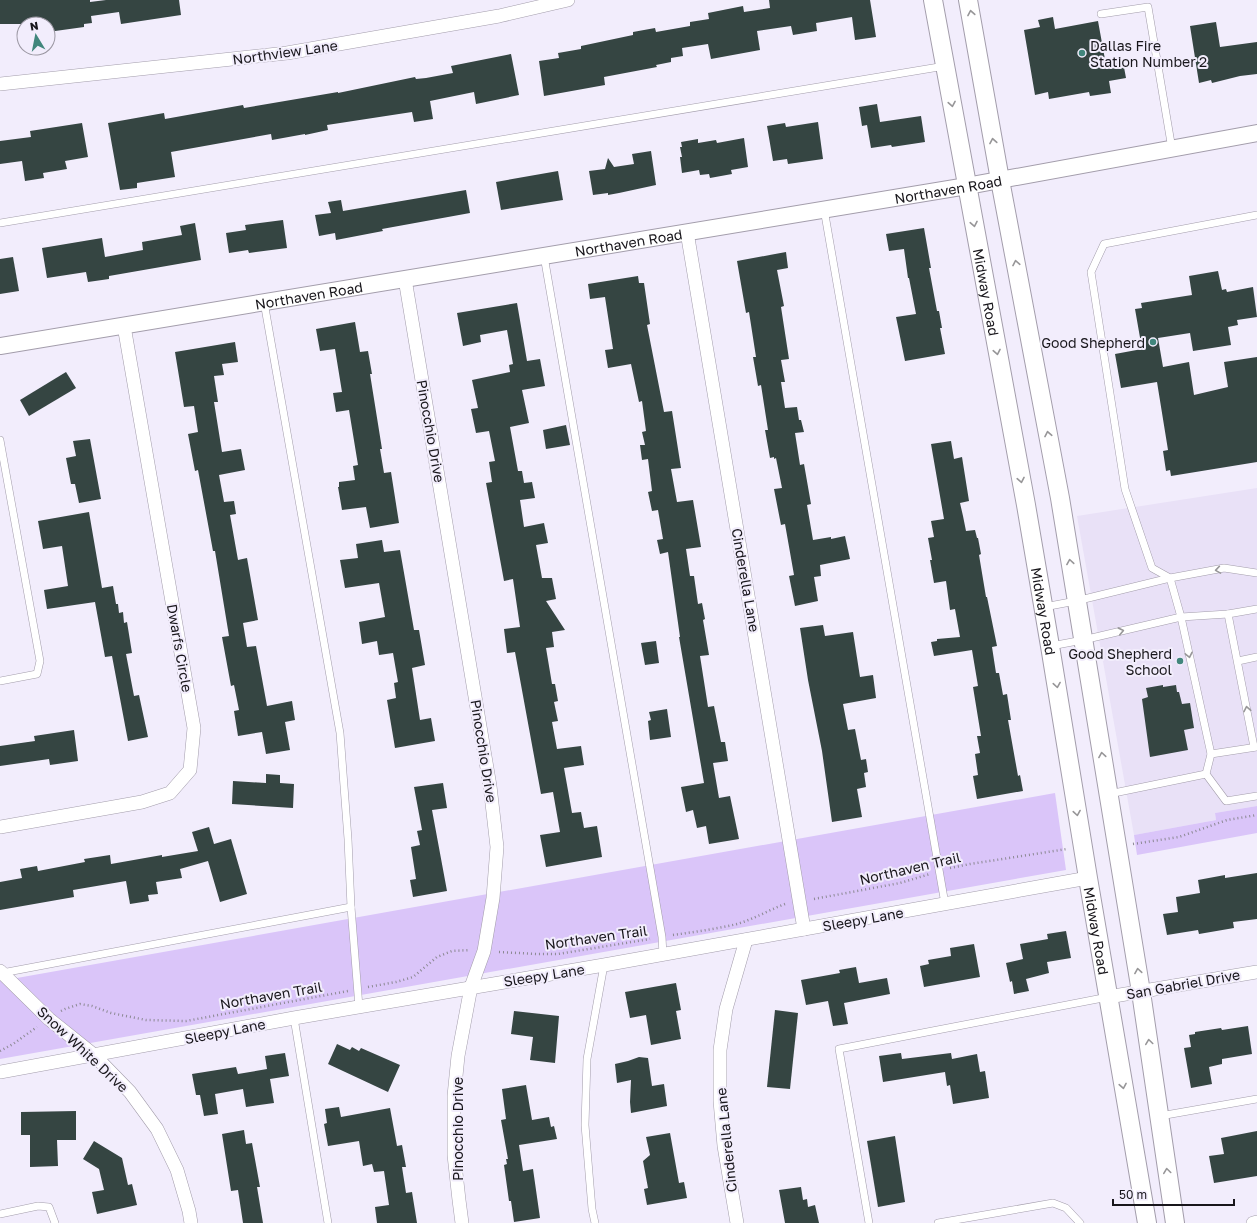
<svg xmlns="http://www.w3.org/2000/svg" width="1257" height="1223" font-family="'Golos Text',sans-serif">
<rect width="100%" height="100%" fill="#f2edfc"/>
<path fill="#e9e1f7" d="M1257,488V806L1215,813L1216,820L1134,835L1077,516Z"/>
<g fill="#dac5f9">
<path d="M1055,793L1066,870L0,1059V981Z"/>
<path d="M1257,806V833L1137,855L1134,835L1216,820L1215,813Z"/>
</g>
<g fill="#354542">
<path d="M0,0H90V2L106,0H179L181,15L121,24L119,12L91,16L92,23L84,24V27L48,32V24H0Z"/>
<path d="M769,0H870L876,37L855,40L852,17L816,23L817,31L793,35L791,26L757,31L760,50L711,59L708,44L682,48L683,56L671,58V62L656,65L657,67L604,77L605,85L544,96L539,61L559,58L558,53L581,49V46L633,35V32L655,28L656,32L690,26V22L709,19L708,13L743,6L744,12L770,8Z"/>
<path d="M1053,17L1055,29L1098,21L1106,65L1123,62L1126,78L1109,81L1111,93L1090,96L1089,92L1049,99L1048,92L1035,95L1024,30L1040,27L1038,20Z"/>
<path d="M1216,22L1220,47L1257,42V74L1240,76L1212,83L1211,80L1199,83L1190,26Z"/>
<path d="M511,54L519,95L476,104L474,92L430,101L433,119L414,122L412,112L327,125L328,130L305,135V134L272,140L271,134L171,152L175,177L137,183V188L120,190L108,123L164,113L165,119L243,105L244,108L338,92V93L415,77L416,79L426,78L453,73L451,66Z"/>
<path d="M877,104L880,122L921,116L925,142L892,147L891,145L871,148L867,125L862,126L859,107Z"/>
<path d="M818,122L823,159L788,164L787,159L773,161L767,126L785,123L786,127Z"/>
<path d="M82,123L88,157L65,161L67,169L43,173L44,178L25,181L22,161L0,164V141L31,137L30,131Z"/>
<path d="M744,138L748,167L731,170L732,174L710,178L709,174L700,175L699,170L682,173L680,157H682L680,147H682L681,142L698,139V143L716,140L717,143Z"/>
<path d="M651,151L656,185L619,193L608,195V193L593,195L589,171L605,169L608,158L614,167L634,164L632,154Z"/>
<path d="M558,171L563,200L501,210L496,182Z"/>
<path d="M466,190L470,213L382,229L383,231L336,240L335,233L319,236L315,215L331,213L328,202L341,200L343,211Z"/>
<path d="M283,220L287,248L249,253L248,250L229,253L226,233L246,230L245,225Z"/>
<path d="M195,223L201,260L109,276V279L88,282L86,272L47,278L42,248L102,238L105,257L143,250L142,242L182,235L180,226Z"/>
<path d="M924,228L931,268H929L937,311H939L942,328H940L945,354L905,361L896,317L916,314L909,278H908L904,249L889,251L886,234Z"/>
<path d="M786,252L788,268L777,270L784,306L781,307L789,359L781,360L785,382H781L785,408L797,407L799,420H801L804,432L795,433L800,465L804,464L811,504L807,505L813,540L831,537V539L845,536L850,559L820,565L821,576L814,577L818,601L795,606L789,576L794,575L785,524L781,525L774,489L782,488L776,458L774,459V457L770,458L765,430H768L761,385L758,386L753,357H756L749,312L746,313L737,261Z"/>
<path d="M13,257L19,291L0,294V259Z"/>
<path d="M1218,271L1222,290L1226,289L1227,292L1253,287L1257,317L1237,320L1238,325L1228,327L1231,345L1193,351L1190,333L1158,338L1163,367L1189,362L1194,395L1228,387L1224,362L1257,357V462L1171,476L1170,470L1166,471L1163,451L1168,450L1157,382L1121,388L1115,354L1142,349L1135,309L1142,308L1141,303L1192,295L1189,276Z"/>
<path d="M638,276L639,283H644L650,324L647,325L664,412L672,411L681,468L671,469L677,502L693,500L701,547L686,549L690,576H694L698,604L702,603L705,619L703,620L709,655L700,656L708,707L714,706L721,742H725L728,761L713,763L719,798L730,796L739,839L709,844L706,826L697,828L693,810L686,812L681,787L704,783L679,637H680L668,552L660,554L657,540L663,539L658,510L652,511L648,492L652,491L648,459L642,460L640,445H645L642,432L646,431L642,401L639,402L631,364L608,368L605,350L613,349L605,297L590,299L588,284Z"/>
<path d="M517,303L527,361L540,359L545,386L522,390L529,423L510,427L518,471H522L524,483L532,482L535,498L520,500L524,527L544,523L548,543L536,545L542,578H552L556,599L546,601L565,630L552,632L554,647L546,648L552,684H555L558,701L554,702L558,721L552,722L557,749L581,746L584,765L564,768L572,813L581,812L584,828L597,826L602,857L546,867L540,835L560,832L553,792L541,794L515,652L507,653L504,629L520,627L513,579L504,581L486,483L492,482L489,462L495,461L489,431L476,433L471,409L478,408L472,380L510,372L509,365L513,364L507,330L480,335L481,342L463,346L457,313Z"/>
<path d="M355,322L360,352L368,351L372,374H370L382,449H380L384,473L391,472L399,523L370,528L366,507L342,510L338,487H339V482L355,480L353,466L358,465L349,410L336,412L333,393L342,392L335,349L320,351L316,329Z"/>
<path d="M235,342L238,362L222,364L224,375L214,376L218,402H214L222,452L241,449L245,470L219,475L224,502L234,501L236,514L230,515L238,560L247,558L258,620L243,623L247,647L256,646L267,706L292,701L295,720L285,722L290,750L266,754L262,732L238,736L234,711L239,710L234,685L231,686L222,637L229,636L215,551H213L198,470L195,471L188,434L198,432L194,406L184,407L175,352Z"/>
<path d="M66,372L76,388L29,416L20,400Z"/>
<path d="M566,425L570,445L546,449L543,430Z"/>
<path d="M90,439L101,499L79,503L75,484H71L66,458L76,456L73,441Z"/>
<path d="M951,441L954,459L962,457L969,501L960,503L963,516L966,531L975,530L977,538H978L981,554L979,555L986,597H987L997,646L992,647L996,673H999L1003,695L1007,694L1011,720H1008L1018,776L1020,775L1023,791L977,799L973,776L978,775L975,754L980,753L977,736H981L973,687L978,686L972,650L934,656L931,642L937,641V639L960,637L955,609L950,610L946,581L934,583L930,560H932L928,538L934,537L931,521L944,519L931,444Z"/>
<path d="M89,512L102,588L113,586L116,604H118L119,613L123,612L124,623L127,622L132,653L126,654L134,696L139,695L148,737L128,741L112,656L105,657L95,602L47,609L44,590L68,586L62,546L43,549L38,521Z"/>
<path d="M382,540L384,552L400,550L414,630H419L425,665L412,668L420,720L431,718L435,741L395,748L387,700L396,698L394,683L398,682L393,653L379,655L377,641L362,644L359,622L385,617L379,583L345,588L340,560L358,558L356,544Z"/>
<path d="M823,625L825,636L853,632L860,677L873,675L876,698L843,704L848,730L855,729L861,760L866,759L868,772L864,773L866,787L857,789L862,817L832,822L822,751L808,680L800,628Z"/>
<path d="M656,641L659,663L645,665L641,643Z"/>
<path d="M1163,685V687L1176,685L1177,692H1179L1182,704L1190,703L1194,728L1184,730L1188,750L1150,757L1142,699L1148,697L1146,688Z"/>
<path d="M667,709L671,737L650,740L648,721L651,720L649,712Z"/>
<path d="M74,730L78,761L50,765L49,759L0,766V746L35,741L34,736Z"/>
<path d="M266,774L280,775V783L294,784L293,808L232,804L233,781L266,783Z"/>
<path d="M443,783L447,808L432,810L447,891L413,897L410,880L416,879L411,847L420,845L417,831L422,830L414,787Z"/>
<path d="M209,827L214,844L231,839L247,894L220,902L208,861L180,869L182,878L156,882L158,894L148,895L149,901L130,904L126,881L73,890L74,897L0,910V882L22,878L20,869L37,866L38,871L85,862L84,859L110,855L111,864L162,855V857L198,851L192,832Z"/>
<path d="M1257,873V919L1233,922L1234,928L1199,934L1198,930L1167,935L1163,914L1178,912L1176,897L1200,893L1198,880L1225,875V878Z"/>
<path d="M1066,931L1071,958L1047,962L1049,973L1026,979L1029,991L1014,994L1012,981L1010,982L1006,963L1023,959L1020,944L1048,939L1047,934Z"/>
<path d="M974,944L980,977L924,987L920,966L929,964L928,960L951,956L950,948Z"/>
<path d="M856,967L859,983L887,978L890,994L844,1003L848,1024L833,1026L828,1001L806,1005L801,980L840,973L839,970Z"/>
<path d="M676,983L681,1010L676,1011L681,1039L651,1045L646,1015L630,1018L625,992Z"/>
<path d="M775,1010L798,1013L790,1089L767,1087Z"/>
<path d="M514,1011L559,1016L555,1063L530,1060L533,1037L511,1034Z"/>
<path d="M1248,1026L1252,1054L1222,1059V1064L1209,1067L1212,1084L1191,1088L1184,1048L1191,1047L1189,1035L1195,1034V1032L1221,1028L1222,1030Z"/>
<path d="M337,1044L350,1050L352,1047L359,1051L361,1048L400,1065L388,1092L328,1064Z"/>
<path d="M285,1053L289,1076L270,1079L274,1103L246,1107L243,1089L215,1094L218,1114L204,1116L200,1095H196L192,1074L236,1067L238,1074L267,1069L265,1056Z"/>
<path d="M901,1053L902,1059L951,1053L952,1059L977,1054L980,1072L985,1071L989,1098L953,1104L950,1085L947,1086L945,1072L883,1082L879,1056Z"/>
<path d="M639,1057L648,1058L652,1086L664,1084L667,1106L631,1113L630,1102L631,1080L617,1083L615,1064L628,1061Z"/>
<path d="M526,1085L532,1120L549,1117L551,1127L554,1126L557,1139L519,1145L523,1171L533,1169L540,1218L514,1222L511,1201H509L504,1165L507,1164L506,1159H508L501,1120L506,1119L502,1089Z"/>
<path d="M339,1107L341,1117L390,1108L397,1146L402,1145L406,1167H402L406,1193L412,1192L417,1223H377L375,1207L389,1205L384,1171L374,1172L372,1164L363,1166L359,1141L328,1146L324,1124L327,1123L325,1109Z"/>
<path d="M76,1111V1140H57L58,1166L30,1167V1135H21V1112Z"/>
<path d="M244,1130L246,1144L252,1143L260,1187H257L263,1223H243L238,1190L231,1191L222,1134Z"/>
<path d="M1257,1131V1176L1214,1183L1209,1156L1224,1154L1221,1138Z"/>
<path d="M670,1133L679,1183L684,1182L687,1198L647,1205L644,1189L648,1188L643,1161L650,1155L646,1137Z"/>
<path d="M895,1136L905,1202L878,1207L867,1141Z"/>
<path d="M94,1141L122,1158L128,1185L132,1184L137,1205L97,1214L92,1192L104,1190L99,1169L83,1159Z"/>
<path d="M801,1187L803,1200L807,1199L808,1207L815,1205L819,1223H785L779,1190Z"/>
</g>
<g fill="none" stroke-linecap="round" stroke-linejoin="round">
<defs>
<g id="service">
<path d="M1101,14L1148,7L1172,149"/>
<path d="M824,209L945,904"/>
<path d="M0,223L945,66"/>
<path d="M544,256L662,937L663,955"/>
<path d="M264,302L340,733L348,839L351,907L359,1007"/>
<path d="M0,440L40,661L37,674L0,681"/>
<path d="M1044,607L1076,601L1170,578L1224,568L1257,573"/>
<path d="M1051,646L1083,640L1181,617L1228,614"/>
<path d="M1238,661L1257,657"/>
<path d="M1254,747L1228,614L1257,609"/>
<path d="M1257,747L1211,754L1206,774L1226,801L1257,796"/>
<path d="M1211,754L1181,617L1170,578L1152,568L1125,489L1091,272L1104,244L1257,215"/>
<path d="M1109,794L1206,774"/>
<path d="M2,973L351,907"/>
<path d="M294,1018L328,1223"/>
<path d="M1160,1116L1257,1099"/>
<path d="M0,1214L38,1206L49,1207L55,1223"/>
<path d="M595,1223L592,1209L585,1125L587,1059L604,965"/>
<path d="M869,1223L839,1049L1108,997"/>
<path d="M938,1223L1053,1203L1066,1208L1080,1223"/>
</g>
<g id="minor">
<path d="M0,84L287,53L499,16L568,0"/>
<path d="M687,232L804,929"/>
<path d="M405,279L490,786L497,847L493,898L484,951L471,987L458,1056L454,1096V1155L459,1200L462,1223"/>
<path d="M0,827L142,802L170,793L190,770L194,728L124,326"/>
<path d="M0,971L49,1019L94,1055L130,1092L157,1129L177,1170L189,1211L191,1223"/>
<path d="M1108,997L1257,972"/>
<path d="M0,1072L294,1018L604,965L1088,878"/>
<path d="M737,1223L724,1146L720,1101V1050L726,1009L746,940"/>
<path d="M1253,1223L1257,1222"/>
</g>
<g id="tertiary">
<path id="s1" d="M0,346L967,186L1257,133"/>
</g>
<g id="secondary">
<path id="s2" d="M933,0L1026,505L1050,646L1088,878L1147,1223"/>
<path d="M968,0L1000,180L1060,498L1141,992L1175,1223"/>
</g>
</defs>
<use href="#service" stroke="#a39dab" stroke-width="8"/>
<use href="#minor" stroke="#a39dab" stroke-width="14"/>
<use href="#tertiary" stroke="#a39dab" stroke-width="18"/>
<use href="#secondary" stroke="#a39dab" stroke-width="20"/>
<g stroke="#8c8993" stroke-width="2.5" stroke-dasharray="1 3" stroke-linecap="butt">
<path d="M1133,844L1179,837L1227,820L1257,815"/>
<path d="M950,868L970,864L1067,849"/>
<path d="M814,899L900,883L930,874"/>
<path d="M673,935C694,932 716,929 737,924C754,919 769,910 785,904"/>
<path d="M499,952L537,954H558L650,939"/>
<path d="M368,987L396,982L413,977L437,957L452,951L470,950"/>
<path d="M61,1011L65,1009L80,1004L92,1006L111,1013L146,1020L186,1021L348,991"/>
<path d="M0,1051L13,1044L37,1027"/>
</g>
<use href="#service" stroke="#fff" stroke-width="7"/>
<use href="#minor" stroke="#fff" stroke-width="13"/>
<use href="#tertiary" stroke="#fff" stroke-width="16"/>
<use href="#secondary" stroke="#fff" stroke-width="18"/>
</g>
<defs><path id="oneway-chevron" d="M-2-3.5L2.5 0L-2 3.5" fill="none" stroke-width="1.6" stroke-linecap="round" stroke-linejoin="round"/></defs>
<g stroke="#979698">
<use href="#oneway-chevron" transform="translate(971 13) rotate(-100)"/>
<use href="#oneway-chevron" transform="translate(952 104) rotate(80)"/>
<use href="#oneway-chevron" transform="translate(993 141) rotate(-100)"/>
<use href="#oneway-chevron" transform="translate(974 224) rotate(79)"/>
<use href="#oneway-chevron" transform="translate(1016 263) rotate(-101)"/>
<use href="#oneway-chevron" transform="translate(997 352) rotate(79)"/>
<use href="#oneway-chevron" transform="translate(1048 434) rotate(-101)"/>
<use href="#oneway-chevron" transform="translate(1021 480) rotate(79)"/>
<use href="#oneway-chevron" transform="translate(1070 562) rotate(-99)"/>
<use href="#oneway-chevron" transform="translate(1218 570) rotate(171)"/>
<use href="#oneway-chevron" transform="translate(1121 631) rotate(-13)"/>
<use href="#oneway-chevron" transform="translate(1189 655) rotate(78)"/>
<use href="#oneway-chevron" transform="translate(1057 685) rotate(81)"/>
<use href="#oneway-chevron" transform="translate(1247 709) rotate(-101)"/>
<use href="#oneway-chevron" transform="translate(1102 755) rotate(-99)"/>
<use href="#oneway-chevron" transform="translate(1077 813) rotate(81)"/>
<use href="#oneway-chevron" transform="translate(1138 971) rotate(-99)"/>
<use href="#oneway-chevron" transform="translate(1149 1042) rotate(-98)"/>
<use href="#oneway-chevron" transform="translate(1123 1086) rotate(80)"/>
<use href="#oneway-chevron" transform="translate(1167 1171) rotate(-98)"/>
</g>
<g fill="#41867c" stroke="#f2edfc" stroke-width="1.5">
<circle cx="1082" cy="53" r="4"/>
<circle cx="1153" cy="342" r="4"/>
<circle cx="1180" cy="661" r="4"/>
</g>
<g text-anchor="middle" dominant-baseline="central" stroke-width="4" stroke-linejoin="round" paint-order="stroke">
<g font-size="14" fill="#18161b" stroke="#f2edfc" text-anchor="end">
<text x="1090" y="45" text-anchor="start">Dallas Fire<tspan x="1090" dy="16">Station Number 2</tspan></text>
<text x="1145" y="342">Good Shepherd</text>
<text x="1172" y="653">Good Shepherd<tspan x="1172" dy="16">School</tspan></text>
</g>
<g font-size="14" fill="#18161b" stroke="#f2edfc">
<text transform="translate(285 52) rotate(-8)">Northview Lane</text>
<text stroke="none"><textPath href="#s1" startOffset="961">Northaven Road</textPath></text>
<text stroke="none"><textPath href="#s1" startOffset="637">Northaven Road</textPath></text>
<text stroke="none"><textPath href="#s2" startOffset="297">Midway Road</textPath></text>
<text stroke="none"><textPath href="#s1" startOffset="313">Northaven Road</textPath></text>
<text transform="translate(431 431) rotate(80)">Pinocchio Drive</text>
<text transform="translate(746 580) rotate(80)">Cinderella Lane</text>
<text stroke="none"><textPath href="#s2" startOffset="621">Midway Road</textPath></text>
<text transform="translate(180 648) rotate(80)">Dwarfs Circle</text>
<text transform="translate(484 751) rotate(81)">Pinocchio Drive</text>
<text transform="translate(910 868) rotate(-13)">Northaven Trail</text>
<text transform="translate(863 919) rotate(-10)">Sleepy Lane</text>
<text stroke="none"><textPath href="#s2" startOffset="945">Midway Road</textPath></text>
<text transform="translate(596 937) rotate(-8)">Northaven Trail</text>
<text transform="translate(544 975) rotate(-9)">Sleepy Lane</text>
<text transform="translate(1183 984) rotate(-10)">San Gabriel Drive</text>
<text transform="translate(271 995) rotate(-10)">Northaven Trail</text>
<text transform="translate(225 1031) rotate(-11)">Sleepy Lane</text>
<text transform="translate(83 1049) rotate(43)">Snow White Drive</text>
<text transform="translate(457 1129) rotate(-90)">Pinocchio Drive</text>
<text transform="translate(726 1140) rotate(-96)">Cinderella Lane</text>
</g>
</g>
<g transform="translate(36 36) rotate(350)"><circle r="19" fill="#f2edfc" stroke="#9b97a2"/>
<path d="M0-3L7 15L0 10L-7 15Z" fill="#41867c"/>
<text y="-6" font-size="11" font-weight="bold" text-anchor="middle" fill="#18161b">N</text>
</g>
<path d="M1113 1199v6h121v-6" fill="none" stroke="#18161b" stroke-width="2"/>
<text x="1119" y="1199" font-size="12" fill="#18161b" stroke="#f2edfc" stroke-width="3" paint-order="stroke">50 m</text>
</svg>
